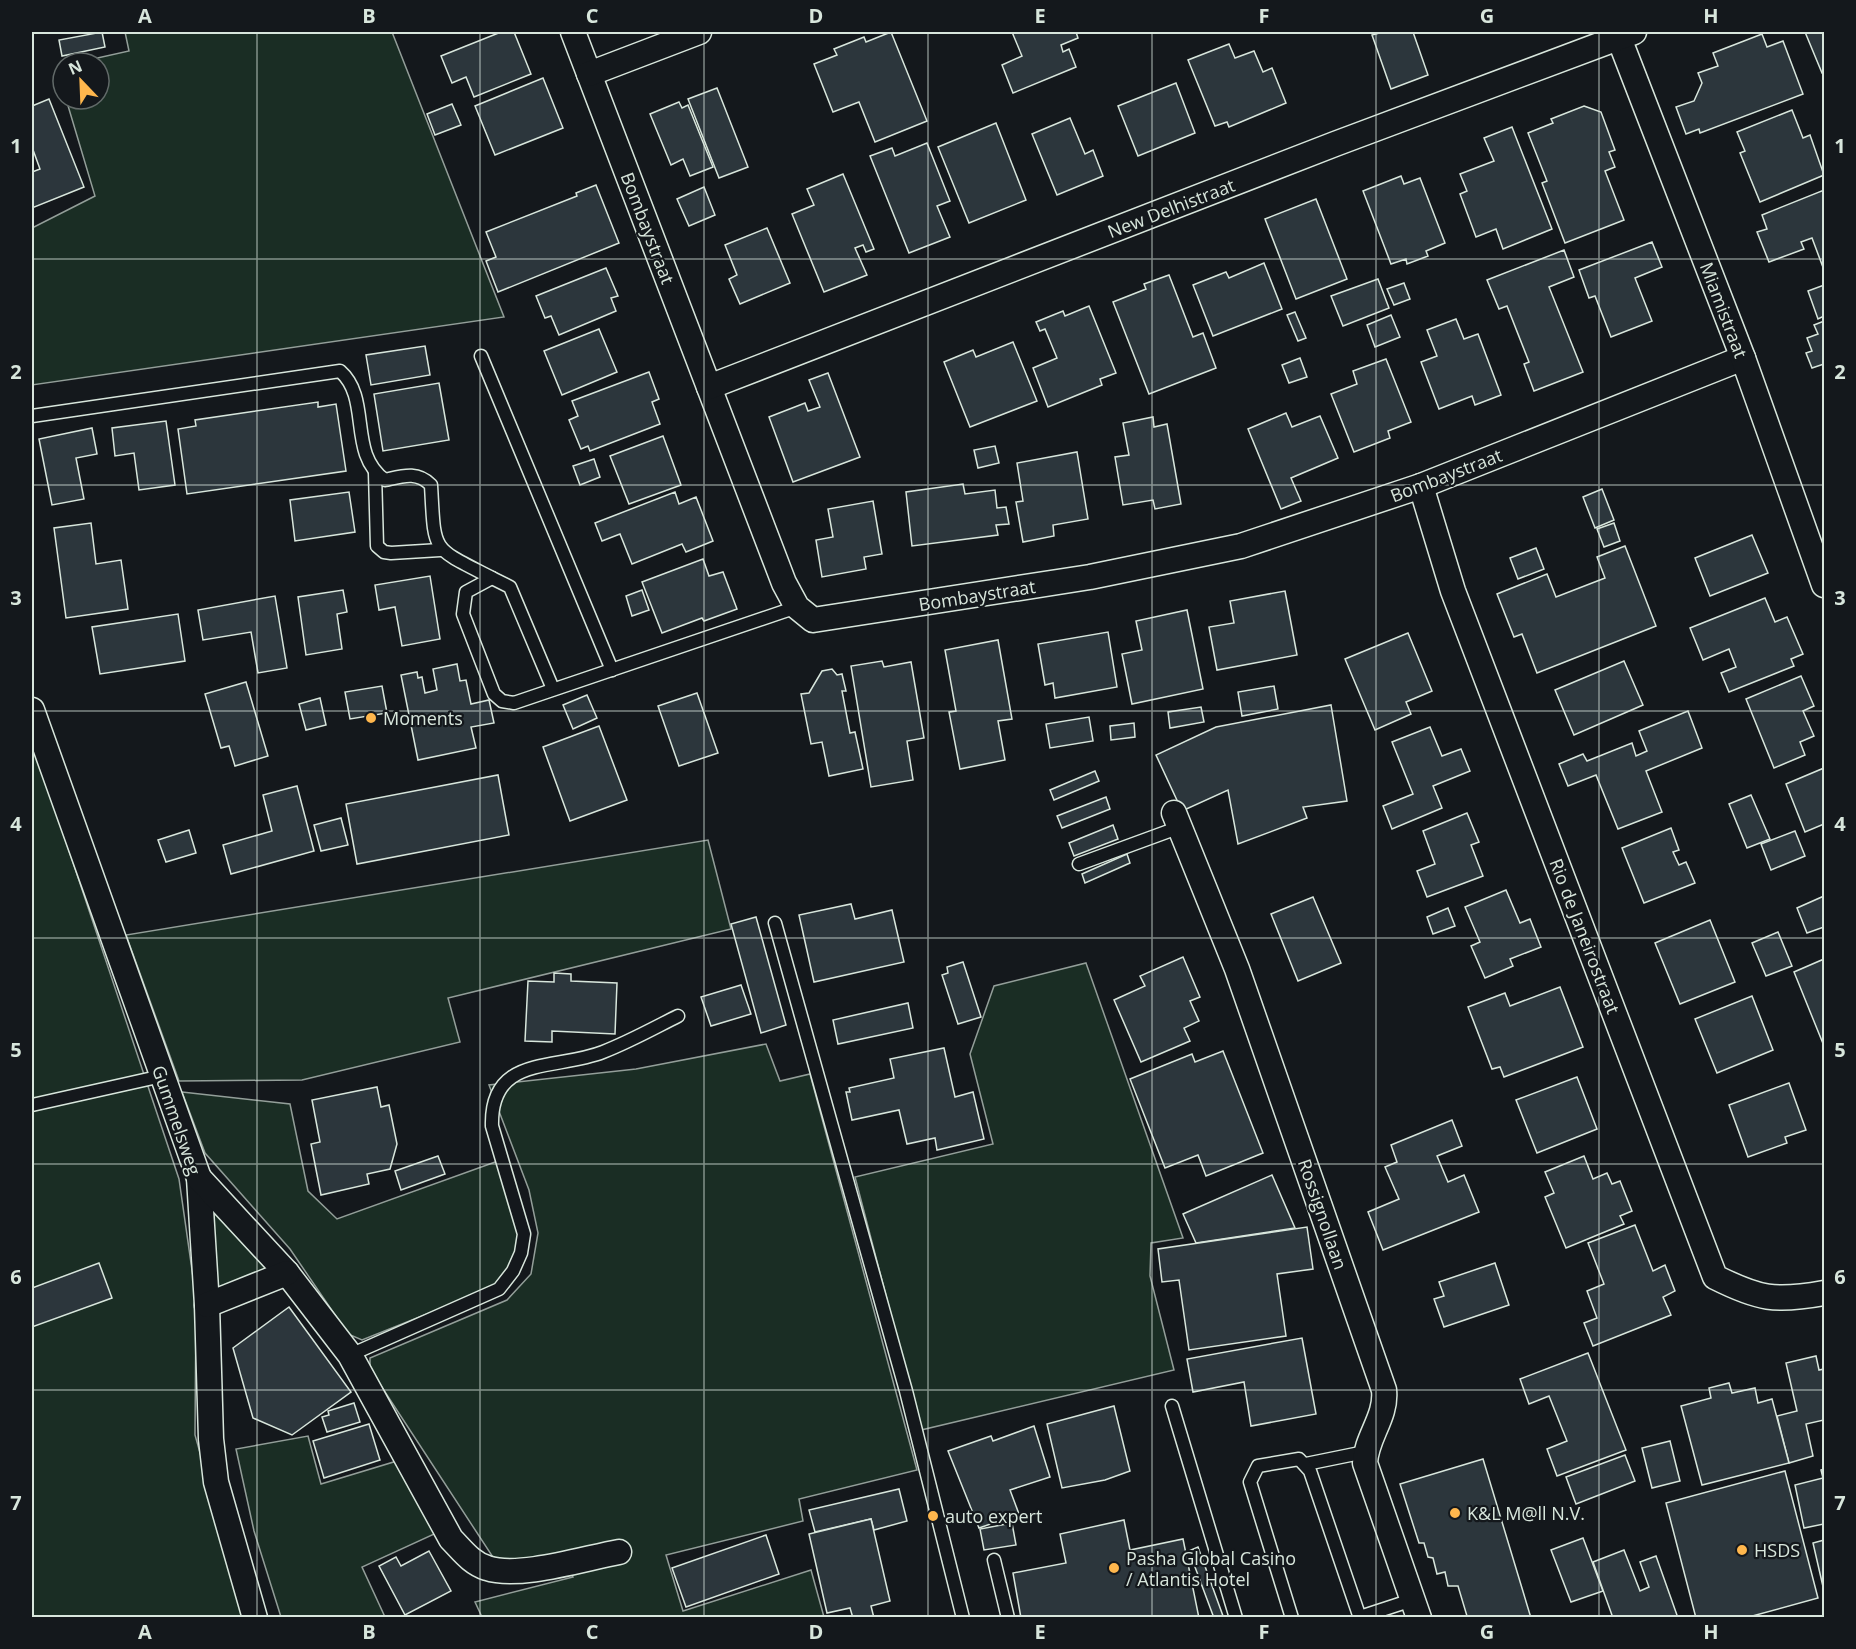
<svg xmlns="http://www.w3.org/2000/svg" width="1856" height="1649" font-family="'Open Sans',sans-serif">
<rect width="100%" height="100%" fill="#14181c"/>
<g fill="#1a2d24" stroke="#939e99" stroke-width="1.5">
<path d="M125,32H392L504,317L32,385V228L95,196L66,99H99V63H75L129,51Z"/>
<path d="M32,740L179,1179L196,1298L195,1435L246,1617H32Z"/>
<path d="M708,840L731,929L448,998L460,1042L302,1080L179,1081L126,935Z"/>
<path d="M1086,963L1183,1238L1151,1243L1150,1276L1174,1370L921,1430L855,1177L993,1144L970,1054L994,986Z"/>
<path d="M766,1044L780,1081L810,1074L917,1470L799,1499L803,1521L666,1555L683,1611L811,1570L824,1617H482L475,1602L573,1577L562,1556L500,1568L370,1369V1358L507,1300L531,1274L538,1233L529,1190L489,1085L636,1069Z"/>
<path d="M182,1092L290,1104L308,1191L337,1219L498,1161L522,1230L515,1264L492,1288L362,1340L348,1334L290,1249L205,1153Z"/>
<path d="M207,1201L274,1269L213,1293Z"/>
<path d="M308,1436L321,1484L397,1461L443,1530L362,1567L385,1617H281L254,1531L236,1449Z"/>
</g>
<g fill="#2c363c" stroke="#d8e6dc" stroke-width="1.5">
<path d="M102,32L105,47L62,56L59,40Z"/>
<path d="M501,32H514L531,74L474,97L466,77L452,83L441,56Z"/>
<path d="M891,32L927,121L875,142L859,102L833,112L814,64L837,55L834,49L864,37L866,42Z"/>
<path d="M1012,32H1076L1078,38L1061,45L1063,52L1069,49L1076,67L1013,93L1002,65L1022,56Z"/>
<path d="M1383,32H1413L1428,75L1391,89L1372,35Z"/>
<path d="M1805,32H1824V72L1822,73Z"/>
<path d="M1762,34L1767,47L1783,41L1803,94L1700,133L1699,129L1686,134L1676,107L1694,101L1702,83L1698,73L1718,66L1713,53Z"/>
<path d="M1229,44L1235,58L1254,51L1263,72L1272,68L1286,103L1229,127L1227,122L1215,126L1188,60Z"/>
<path d="M543,78L563,128L495,155L475,106Z"/>
<path d="M1176,83L1195,133L1138,156L1118,106Z"/>
<path d="M717,88L748,167L719,178L688,99Z"/>
<path d="M49,99L84,187L32,208V172L40,169L32,147V106Z"/>
<path d="M679,102L682,108L688,105L713,167L690,176L683,159L671,165L650,114Z"/>
<path d="M452,104L461,125L435,135L427,114Z"/>
<path d="M1584,106L1601,112L1615,150L1609,152L1615,167L1605,171L1624,220L1565,243L1542,183L1547,181L1528,133L1553,123L1551,119Z"/>
<path d="M1792,110L1803,138L1810,135L1824,175L1760,202L1740,153L1745,151L1737,132Z"/>
<path d="M1070,118L1085,154L1093,150L1103,176L1057,195L1032,134Z"/>
<path d="M996,123L1026,200L969,223L938,147Z"/>
<path d="M1512,127L1552,229L1503,249L1496,229L1476,237L1460,194L1467,191L1460,174L1494,161L1484,138Z"/>
<path d="M927,143L950,201L937,206L950,237L909,253L870,156L892,148L895,156Z"/>
<path d="M843,174L874,249L866,252L863,245L855,248L867,275L824,292L792,214L814,205L807,189Z"/>
<path d="M1401,176L1404,184L1420,178L1445,243L1426,251L1428,256L1407,264L1406,259L1391,264L1363,191Z"/>
<path d="M596,185L619,243L498,292L486,261L496,257L486,232L577,196L576,193Z"/>
<path d="M704,187L715,215L689,226L677,199Z"/>
<path d="M1824,190V270L1812,238L1801,242L1804,249L1769,262L1757,232L1767,229L1762,215Z"/>
<path d="M1316,199L1347,279L1296,299L1265,219Z"/>
<path d="M767,228L790,283L740,304L729,279L737,275L725,245Z"/>
<path d="M1652,242L1662,267L1635,278L1652,321L1611,337L1595,296L1589,298L1579,270Z"/>
<path d="M1564,250L1574,277L1549,287L1583,372L1534,391L1524,364L1529,362L1507,306L1499,309L1487,280Z"/>
<path d="M1264,263L1282,309L1213,336L1193,285L1226,272L1229,278Z"/>
<path d="M606,268L618,296L611,298L616,311L559,335L551,316L545,318L536,296Z"/>
<path d="M1169,275L1193,337L1203,333L1216,368L1149,394L1113,302L1146,289L1144,284Z"/>
<path d="M1378,279L1389,308L1343,326L1331,296Z"/>
<path d="M1404,283L1410,299L1394,305L1387,289Z"/>
<path d="M1824,285V316L1818,319L1808,291Z"/>
<path d="M1089,306L1116,373L1100,379L1102,385L1048,407L1033,368L1057,358L1045,329L1040,331L1036,322L1063,311L1065,316Z"/>
<path d="M1295,312L1306,338L1298,341L1287,315Z"/>
<path d="M1391,315L1400,337L1375,347L1367,325Z"/>
<path d="M1456,319L1464,339L1478,334L1501,395L1475,405L1472,396L1439,409L1421,362L1437,356L1427,330Z"/>
<path d="M1824,321V364L1812,368L1806,353L1812,351L1807,338L1818,334L1814,325Z"/>
<path d="M599,329L617,372L562,395L544,351Z"/>
<path d="M1013,342L1037,401L970,427L944,362L973,350L976,357Z"/>
<path d="M425,346L430,375L371,385L366,355Z"/>
<path d="M1300,358L1307,377L1289,383L1282,365Z"/>
<path d="M1386,359L1411,422L1388,431L1390,438L1354,452L1331,394L1357,384L1353,371Z"/>
<path d="M649,372L659,399L652,402L660,424L590,451L588,446L581,449L569,420L578,416L572,401Z"/>
<path d="M828,373L860,457L793,482L769,417L805,403L808,411L820,407L809,380Z"/>
<path d="M439,383L449,440L383,451L374,394Z"/>
<path d="M318,402V407L336,404L346,471L187,494L178,429L196,426L195,420Z"/>
<path d="M1286,413L1292,427L1320,416L1338,458L1291,478L1301,501L1281,509L1248,429Z"/>
<path d="M1153,417L1154,427L1167,424L1181,504L1155,509L1153,500L1123,505L1115,457L1129,455L1123,423Z"/>
<path d="M166,421L175,485L139,490L134,453L115,456L112,428Z"/>
<path d="M92,428L97,454L76,458L84,499L52,505L39,439Z"/>
<path d="M663,436L681,485L629,504L610,456Z"/>
<path d="M995,446L999,463L978,468L974,450Z"/>
<path d="M1077,452L1088,519L1053,525L1054,536L1023,542L1016,502L1023,501L1017,463Z"/>
<path d="M594,459L600,477L580,485L573,466Z"/>
<path d="M963,484L965,494L995,490L997,508L1006,507L1009,524L996,525L998,535L912,546L906,492Z"/>
<path d="M1602,489L1614,520L1595,528L1583,497Z"/>
<path d="M349,492L355,532L295,541L290,500Z"/>
<path d="M675,492L679,504L696,497L713,541L686,552L682,544L632,564L620,534L602,541L595,523Z"/>
<path d="M873,501L882,554L864,557L866,569L822,577L816,540L833,537L828,509Z"/>
<path d="M91,523L96,564L121,560L128,609L66,618L54,528Z"/>
<path d="M1614,523L1620,541L1604,547L1597,529Z"/>
<path d="M1752,535L1768,573L1710,596L1695,558Z"/>
<path d="M1625,546L1656,626L1537,673L1522,634L1514,637L1497,594L1547,574L1556,597L1605,578L1597,557Z"/>
<path d="M1536,548L1544,569L1518,579L1510,558Z"/>
<path d="M703,559L709,576L723,572L737,609L704,621L702,618L662,633L642,582Z"/>
<path d="M430,576L440,639L402,646L395,607L379,610L375,585Z"/>
<path d="M343,590L347,612L337,614L342,649L306,655L298,597Z"/>
<path d="M642,590L649,610L632,616L626,596Z"/>
<path d="M1285,591L1297,655L1217,670L1209,627L1234,623L1230,601Z"/>
<path d="M275,596L287,668L258,673L251,632L203,640L198,610Z"/>
<path d="M1765,598L1775,622L1787,617L1803,654L1791,659L1794,666L1729,692L1721,673L1736,667L1729,649L1703,660L1690,628Z"/>
<path d="M1187,610L1203,689L1132,704L1122,654L1142,650L1136,621Z"/>
<path d="M178,614L185,661L100,674L92,627Z"/>
<path d="M1108,632L1117,687L1055,698L1053,683L1045,685L1038,644Z"/>
<path d="M1408,633L1432,691L1406,702L1411,714L1375,730L1345,659Z"/>
<path d="M998,640L1012,719L998,721L1005,760L960,769L949,712L956,711L945,650Z"/>
<path d="M882,661L884,667L911,662L924,738L907,741L913,780L871,787L851,666Z"/>
<path d="M1624,661L1643,705L1574,735L1555,690Z"/>
<path d="M457,664L460,681L466,680L471,704L489,700L494,723L471,727L476,748L418,760L401,675L417,672L418,678L422,677L425,693L437,690L433,669Z"/>
<path d="M832,669L837,675L842,674L846,691H842L850,733L855,732L863,769L829,776L822,742L811,744L801,694L809,693L822,671Z"/>
<path d="M1801,676L1814,706L1803,711L1814,736L1800,742L1805,755L1774,768L1746,699Z"/>
<path d="M246,682L268,756L235,766L229,746L221,748L205,694Z"/>
<path d="M382,686L387,713L350,719L345,692Z"/>
<path d="M1274,686L1278,709L1242,716L1238,692Z"/>
<path d="M697,693L718,753L679,766L658,706Z"/>
<path d="M587,695L597,718L573,729L563,705Z"/>
<path d="M320,698L326,725L306,730L299,704Z"/>
<path d="M1331,705L1347,801L1303,807L1307,818L1238,844L1228,790L1182,811L1156,755L1216,727Z"/>
<path d="M1201,707L1204,722L1170,728L1168,712Z"/>
<path d="M1688,711L1702,748L1646,771L1662,812L1618,829L1596,775L1568,786L1559,764L1583,754L1587,761L1632,743L1636,756L1647,751L1639,731Z"/>
<path d="M1089,717L1093,741L1050,748L1046,724Z"/>
<path d="M1134,723L1135,737L1111,740L1110,726Z"/>
<path d="M599,726L627,800L570,821L543,747Z"/>
<path d="M1430,727L1442,756L1461,749L1470,771L1433,786L1442,808L1392,829L1383,806L1413,794L1392,742Z"/>
<path d="M1824,768V824L1805,832L1786,784Z"/>
<path d="M1095,771L1099,781L1054,800L1050,790Z"/>
<path d="M498,775L509,835L357,864L346,804Z"/>
<path d="M297,786L314,851L231,874L223,845L272,831L263,795Z"/>
<path d="M1751,795L1770,839L1747,848L1729,804Z"/>
<path d="M1106,797L1110,809L1062,828L1057,816Z"/>
<path d="M1467,813L1479,842L1471,845L1483,876L1427,897L1417,871L1435,864L1423,831Z"/>
<path d="M341,818L348,845L321,851L314,825Z"/>
<path d="M1113,825L1118,839L1074,856L1069,843Z"/>
<path d="M1671,828L1679,850L1673,852L1679,865L1686,862L1695,883L1644,903L1622,848Z"/>
<path d="M189,830L196,853L166,862L158,840Z"/>
<path d="M1795,831L1805,856L1771,870L1761,844Z"/>
<path d="M1127,854L1130,863L1085,883L1082,874Z"/>
<path d="M1506,890L1520,923L1530,919L1541,947L1510,959L1513,966L1485,978L1471,946L1480,942L1465,907Z"/>
<path d="M1824,896V927L1807,933L1797,908Z"/>
<path d="M1313,897L1341,963L1298,981L1271,914Z"/>
<path d="M851,904L855,919L892,910L904,962L814,982L799,915Z"/>
<path d="M1448,908L1455,926L1433,934L1427,917Z"/>
<path d="M756,917L786,1025L761,1033L731,924Z"/>
<path d="M1710,920L1735,982L1680,1004L1655,943Z"/>
<path d="M1778,932L1792,966L1766,976L1752,943Z"/>
<path d="M1183,957L1200,997L1190,1001L1199,1021L1184,1028L1190,1041L1141,1062L1114,1000L1145,986L1140,976Z"/>
<path d="M1824,959V1046L1794,972Z"/>
<path d="M963,962L981,1017L958,1024L942,975L948,973L947,967Z"/>
<path d="M554,973L571,974V981L617,983L615,1034L552,1031V1042L525,1041L528,981L554,982Z"/>
<path d="M741,985L751,1014L711,1026L701,997Z"/>
<path d="M1560,987L1583,1047L1504,1077L1500,1067L1492,1069L1468,1007L1505,993L1510,1006Z"/>
<path d="M1752,996L1773,1050L1717,1073L1695,1019Z"/>
<path d="M908,1003L913,1028L838,1044L833,1020Z"/>
<path d="M944,1048L955,1097L973,1092L984,1139L937,1150L935,1138L907,1144L899,1110L852,1120L846,1092H850L849,1088L894,1078L890,1059Z"/>
<path d="M1223,1051L1263,1153L1206,1176L1198,1155L1165,1168L1130,1079L1192,1054L1195,1062Z"/>
<path d="M1577,1077L1597,1129L1537,1153L1516,1100Z"/>
<path d="M1789,1083L1806,1130L1785,1137L1787,1143L1748,1157L1729,1105Z"/>
<path d="M377,1087L381,1107L389,1105L397,1144L390,1169L367,1174L369,1184L321,1195L311,1144L320,1142L312,1100Z"/>
<path d="M1452,1120L1462,1146L1437,1156L1448,1182L1464,1175L1479,1212L1383,1250L1368,1212L1399,1199L1385,1167L1397,1162L1391,1145Z"/>
<path d="M438,1156L445,1174L401,1190L395,1171Z"/>
<path d="M1584,1156L1593,1179L1607,1173L1612,1184L1620,1181L1632,1211L1620,1216L1624,1224L1566,1248L1545,1197L1554,1193L1545,1172Z"/>
<path d="M1272,1175L1295,1228L1196,1243L1183,1214Z"/>
<path d="M1635,1225L1653,1271L1665,1265L1675,1291L1663,1297L1671,1315L1593,1346L1584,1323L1597,1318L1587,1291L1604,1284L1588,1243Z"/>
<path d="M1307,1227L1313,1269L1277,1274L1286,1336L1189,1350L1179,1280L1162,1282L1158,1249Z"/>
<path d="M99,1263L112,1298L32,1327V1288Z"/>
<path d="M1495,1263L1509,1305L1444,1327L1434,1299L1444,1296L1439,1282Z"/>
<path d="M289,1307L351,1392L292,1435L253,1418L233,1348Z"/>
<path d="M1302,1338L1316,1414L1251,1426L1244,1382L1193,1392L1187,1359Z"/>
<path d="M1588,1353L1626,1450L1557,1476L1547,1449L1567,1441L1549,1396L1529,1404L1520,1379Z"/>
<path d="M1816,1356L1819,1370L1824,1369V1420L1806,1424L1813,1456L1789,1463L1777,1416L1797,1411L1786,1363Z"/>
<path d="M1729,1383L1732,1393L1755,1388L1758,1403L1772,1399L1789,1463L1702,1485L1681,1406L1711,1398L1709,1388Z"/>
<path d="M354,1403L360,1422L327,1432L322,1417L329,1415L328,1411Z"/>
<path d="M1114,1406L1130,1471L1105,1480L1062,1488L1047,1424Z"/>
<path d="M369,1424L380,1460L324,1478L313,1441Z"/>
<path d="M1034,1426L1050,1477L1010,1490L1019,1514L979,1528L948,1451L991,1436L993,1441Z"/>
<path d="M1670,1441L1680,1481L1652,1488L1642,1448Z"/>
<path d="M1625,1455L1635,1481L1576,1504L1566,1477Z"/>
<path d="M1483,1459L1531,1618H1465L1467,1616L1458,1586H1448L1445,1572L1437,1574L1433,1558L1428,1557L1424,1543H1419L1400,1484Z"/>
<path d="M1824,1469V1524L1804,1528L1795,1485L1823,1478L1821,1470Z"/>
<path d="M1785,1471L1818,1598L1745,1618H1696L1666,1503Z"/>
<path d="M899,1489L907,1521L874,1530L871,1519L815,1532L809,1510Z"/>
<path d="M871,1519L890,1601L871,1606L874,1618H853L850,1608L827,1613L809,1534Z"/>
<path d="M1124,1520L1130,1550L1183,1539L1199,1618H1021L1013,1573L1066,1563L1060,1534Z"/>
<path d="M1012,1523L1016,1545L984,1550L980,1529Z"/>
<path d="M766,1535L779,1574L686,1607L672,1568Z"/>
<path d="M1583,1538L1603,1591L1571,1602L1551,1550Z"/>
<path d="M1824,1540V1591L1813,1543Z"/>
<path d="M1198,1547L1223,1616L1219,1618H1214L1189,1551Z"/>
<path d="M1624,1550L1640,1591L1649,1587L1640,1562L1656,1556L1678,1618H1613L1593,1562Z"/>
<path d="M429,1551L451,1591L405,1615L379,1566L396,1557L401,1566Z"/>
</g>
<g fill="none" stroke-linecap="round" stroke-linejoin="round">
<defs>
<g id="lane">
<path d="M481,356L612,670"/>
<path d="M32,416L340,371C372,399 347,453 385,480C403,476 417,471 431,485C435,554 430,546 492,578L466,592L463,614L494,694L502,701L514,703L797,607"/>
<path d="M375,473L377,546L384,552L391,553L440,550"/>
<path d="M492,578L510,587L553,689"/>
<path d="M1079,864L1180,827"/>
<path d="M775,923L906,1391L963,1618"/>
<path d="M32,1105L162,1076"/>
<path d="M350,1355L499,1289L513,1271L521,1253L524,1234L492,1126C490,1054 555,1071 603,1052C629,1042 654,1028 678,1016"/>
<path d="M1172,1406L1236,1618"/>
<path d="M1306,1464L1365,1452"/>
<path d="M994,1560L1008,1618"/>
<path d="M1360,1617L1412,1600"/>
<path d="M1292,1618L1250,1482L1258,1466L1299,1459L1310,1471L1360,1618"/>
</g>
<g id="street">
<path d="M573,32L784,583L797,607L813,620L1090,577L1241,546L1421,486L1743,358"/>
<path d="M1619,38L1743,358L1824,585"/>
<path d="M589,74L699,32"/>
<path d="M709,387L1335,144L1634,32"/>
<path d="M1421,486L1453,591L1715,1277C1759,1299 1775,1302 1824,1293"/>
<path d="M32,710L199,1178L207,1305L211,1439L216,1482L255,1618"/>
<path d="M1174,813L1237,969L1384,1390C1387,1417 1366,1437 1365,1463L1419,1618"/>
<path d="M199,1178L287,1273L350,1355L451,1539C462,1550 471,1563 487,1568C519,1579 585,1558 619,1552"/>
<path d="M207,1305L287,1273"/>
</g>
</defs>
<use href="#lane" stroke="#d8e6dc" stroke-width="15"/>
<use href="#street" stroke="#d8e6dc" stroke-width="27"/>
<use href="#lane" stroke="#14181c" stroke-width="12"/>
<use href="#street" stroke="#14181c" stroke-width="24"/>
</g>
<path fill="none" stroke="#d8e6dc" stroke-width="1.5" stroke-opacity="0.55" d="M257,32V1618M480,32V1618M704,32V1618M928,32V1618M1152,32V1618M1376,32V1618M1599,32V1618M32,259H1824M32,485H1824M32,711H1824M32,938H1824M32,1164H1824M32,1390H1824"/>
<g fill="#ffb74d" stroke="#14181c" stroke-width="2">
<circle cx="371" cy="718" r="6"/>
<circle cx="1455" cy="1513" r="6"/>
<circle cx="933" cy="1516" r="6"/>
<circle cx="1742" cy="1550" r="6"/>
<circle cx="1114" cy="1568" r="6"/>
</g>
<g text-anchor="middle" dominant-baseline="central" stroke-width="4.5" stroke-linejoin="round" paint-order="stroke">
<g font-size="18" fill="#d8e6dc" stroke="#14181c">
<text transform="translate(1171 208) rotate(-21)">New Delhistraat</text>
<text transform="translate(648 228) rotate(69)">Bombaystraat</text>
<text transform="translate(1724 310) rotate(69)">Miamistraat</text>
<text transform="translate(1446 475) rotate(-21)">Bombaystraat</text>
<text transform="translate(977 595) rotate(-9)">Bombaystraat</text>
<text transform="translate(1585 936) rotate(69)">Rio de Janeirostraat</text>
<text transform="translate(177 1120) rotate(71)">Gummelsweg</text>
<text transform="translate(1323 1214) rotate(71)">Rossignollaan</text>
</g>
<g font-size="18" fill="#d8e6dc" stroke="#14181c" text-anchor="start">
<text x="383" y="718">Moments</text>
<text x="1467" y="1513">K&amp;L M@ll N.V.</text>
<text x="945" y="1516">auto expert</text>
<text x="1754" y="1550">HSDS</text>
<text x="1126" y="1558">Pasha Global Casino<tspan x="1126" dy="21">/ Atlantis Hotel</tspan></text>
</g>
</g>
<rect width="1856" height="1649" fill="none" stroke="#14181c" stroke-width="66"/>
<g transform="translate(81 81) rotate(337)"><circle r="28" fill="#14181c" stroke="#626a69" stroke-width="1.5"/>
<path d="M0-4.5L10 22L0 15L-10 22Z" fill="#ffb74d"/>
<text y="-9" font-size="16" font-weight="bold" text-anchor="middle" fill="#d8e6dc">N</text>
</g>
<rect x="33" y="33" width="1790" height="1583" fill="none" stroke="#d8e6dc" stroke-width="2"/>
<g font-size="20" text-anchor="middle" font-weight="bold" fill="#d8e6dc">
<text x="145" y="23">A</text>
<text x="369" y="23">B</text>
<text x="592" y="23">C</text>
<text x="816" y="23">D</text>
<text x="1040" y="23">E</text>
<text x="1264" y="23">F</text>
<text x="1487" y="23">G</text>
<text x="1711" y="23">H</text>
<text x="16" y="153">1</text>
<text x="1840" y="153">1</text>
<text x="16" y="379">2</text>
<text x="1840" y="379">2</text>
<text x="16" y="605">3</text>
<text x="1840" y="605">3</text>
<text x="16" y="831">4</text>
<text x="1840" y="831">4</text>
<text x="16" y="1057">5</text>
<text x="1840" y="1057">5</text>
<text x="16" y="1284">6</text>
<text x="1840" y="1284">6</text>
<text x="16" y="1510">7</text>
<text x="1840" y="1510">7</text>
<text x="145" y="1639">A</text>
<text x="369" y="1639">B</text>
<text x="592" y="1639">C</text>
<text x="816" y="1639">D</text>
<text x="1040" y="1639">E</text>
<text x="1264" y="1639">F</text>
<text x="1487" y="1639">G</text>
<text x="1711" y="1639">H</text>
</g>
</svg>
